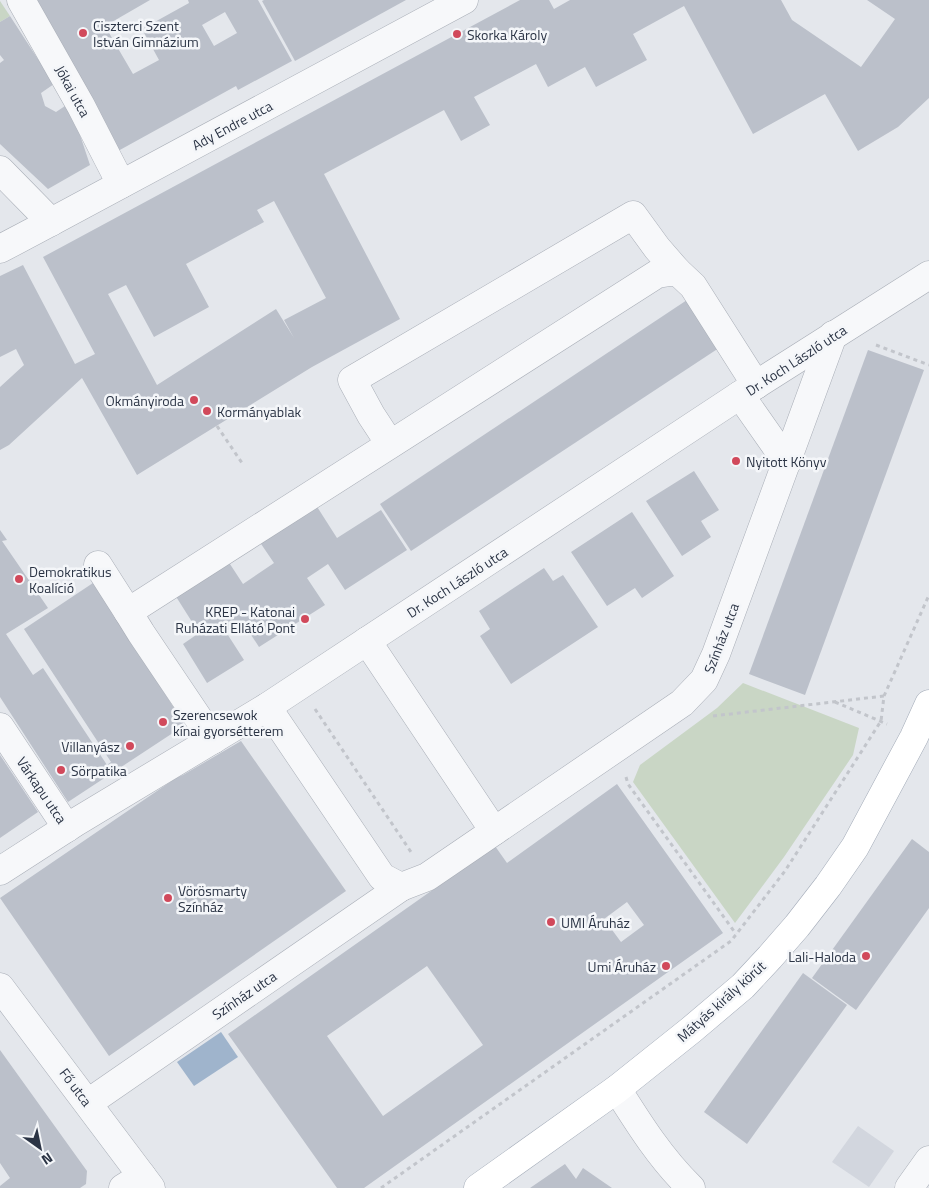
<svg xmlns="http://www.w3.org/2000/svg" width="929" height="1188" font-family="'Titillium Web',sans-serif">
<rect width="100%" height="100%" fill="#e4e7ec"/>
<path fill="#d2d6de" d="M858,1126L894,1151L869,1187L832,1162Z"/>
<g fill="#c9d6c5">
<path d="M0,1L10,16L0,22Z"/>
<path d="M743,683L859,728L853,755L784,857L735,923L633,782L640,765L717,708Z"/>
</g>
<path fill="#9fb4cc" d="M221,1032L238,1057L194,1086L177,1062Z"/>
<g fill="#bbc0ca" fill-rule="evenodd">
<path d="M37,0H150L105,26L133,74L159,60L142,29L189,3L188,0H258L292,61L238,90L236,86L118,151L73,64ZM225,12L237,33L214,46L202,25Z"/>
<path d="M264,0H406L295,61L262,1Z"/>
<path d="M520,0H549L554,9L570,0H781L792,20L861,67L895,19L867,0H929V98L898,127L858,151L825,94L753,134L684,6L633,34L647,60L596,87L585,67L548,87L536,64L474,97L490,125L461,141L444,110L324,174L400,319L312,367L137,475L82,378L9,445L0,450V387L24,365L16,349L0,357V276L23,265L75,364L95,354L43,257ZM274,201L326,298L284,320L294,338L276,309L157,385L108,294L126,285L154,337L209,307L186,264L264,222L257,210Z"/>
<path d="M10,16L54,84L41,93L45,106L56,112L68,104L73,114L90,165L48,189L0,144V63L4,60L0,55V22Z"/>
<path d="M690,298L722,346L411,551L380,504Z"/>
<path d="M868,350L924,370L805,695L749,674Z"/>
<path d="M694,471L719,510L701,521L711,537L682,556L646,501Z"/>
<path d="M314,502L337,538L381,510L407,550L345,590L328,564L307,578L325,605L259,647L242,621L226,632L244,660L207,683L183,644L199,633L175,595L228,561L243,584L274,563L257,538Z"/>
<path d="M632,512L674,576L642,598L635,588L607,606L571,552Z"/>
<path d="M0,530L7,540L2,541L48,608L6,634L33,675L43,668L107,765L111,762L24,629L93,583L185,725L68,802L0,697Z"/>
<path d="M544,568L553,581L563,575L598,627L511,684L480,636L490,629L479,611Z"/>
<path d="M241,741L346,891L109,1056L0,898L176,778L183,775Z"/>
<path d="M0,755L38,812L0,838Z"/>
<path d="M617,784L723,933L364,1188H337L228,1034L495,846L507,863ZM627,902L644,925L621,942L604,919ZM427,966L483,1045L383,1116L327,1036Z"/>
<path d="M912,839L929,852V908L856,1010L812,978Z"/>
<path d="M803,973L847,1005L747,1144L704,1112Z"/>
<path d="M0,1050L87,1171L86,1184L80,1188H0V1186L10,1178L0,1163Z"/>
<path d="M565,1164L576,1179L583,1168L612,1188H530Z"/>
</g>
<g fill="none" stroke-linecap="round" stroke-linejoin="round">
<defs>
<g id="minor">
<path d="M21,0L81,106L121,184"/>
<path d="M0,170L51,222"/>
<path d="M0,249L51,222L464,0"/>
<path d="M740,395L787,462"/>
<path d="M390,444L371,415L352,380L633,215L657,248L677,271"/>
<path d="M98,565L128,612"/>
<path d="M367,641L494,831"/>
<path d="M267,707L382,877L401,887L427,877L682,703L704,680L716,654L833,335"/>
<path d="M0,727L67,828"/>
<path d="M213,740L141,633L128,612L657,274L677,271L693,286L756,385"/>
<path d="M0,871L76,822L267,707L740,395L929,275"/>
<path d="M0,987L151,1188"/>
<path d="M617,1089C639,1124 661,1159 691,1188"/>
<path d="M88,1103L401,887"/>
<path d="M123,1188L142,1176"/>
<path d="M909,1188L929,1160"/>
</g>
<path id="major" d="M478,1188L617,1089L691,1030L743,986L770,957L797,926L828,886L855,847L914,737L929,704"/>
</defs>
<use href="#minor" stroke="#a9aeb7" stroke-width="29"/>
<use href="#major" stroke="#a3abb8" stroke-width="29"/>
<g stroke="#c2c5cb" stroke-width="3" stroke-dasharray="4 4" stroke-linecap="butt">
<path d="M876,345L929,365"/>
<path d="M217,426L242,463"/>
<path d="M835,702L887,724"/>
<path d="M315,709L411,852"/>
<path d="M713,716L884,696"/>
<path d="M626,777L628,784L736,934"/>
<path d="M381,1188L731,941L785,871L881,721L884,696L929,595"/>
</g>
<use href="#minor" stroke="#f7f8fa" stroke-width="28"/>
<use href="#major" stroke="#fff" stroke-width="28"/>
</g>
<g fill="#d1495b" stroke="#f4f6f9" stroke-width="2">
<circle cx="83" cy="33" r="5"/>
<circle cx="457" cy="34" r="5"/>
<circle cx="194" cy="400" r="5"/>
<circle cx="207" cy="411" r="5"/>
<circle cx="736" cy="461" r="5"/>
<circle cx="19" cy="579" r="5"/>
<circle cx="305" cy="619" r="5"/>
<circle cx="163" cy="722" r="5"/>
<circle cx="130" cy="746" r="5"/>
<circle cx="61" cy="770" r="5"/>
<circle cx="168" cy="898" r="5"/>
<circle cx="551" cy="922" r="5"/>
<circle cx="866" cy="956" r="5"/>
<circle cx="666" cy="966" r="5"/>
</g>
<g text-anchor="middle" dominant-baseline="central" stroke-width="5" stroke-linejoin="round" paint-order="stroke">
<g font-size="14" fill="#2b3445" stroke="#f4f6f9" text-anchor="start">
<text x="93" y="25">Ciszterci Szent<tspan x="93" dy="16">István Gimnázium</tspan></text>
<text x="467" y="34">Skorka Károly</text>
<text x="184" y="400" text-anchor="end">Okmányiroda</text>
<text x="217" y="411">Kormányablak</text>
<text x="746" y="461">Nyitott Könyv</text>
<text x="29" y="571">Demokratikus<tspan x="29" dy="16">Koalíció</tspan></text>
<text x="295" y="611" text-anchor="end">KREP - Katonai<tspan x="295" dy="16">Ruházati Ellátó Pont</tspan></text>
<text x="173" y="714">Szerencsewok<tspan x="173" dy="16">kínai gyorsétterem</tspan></text>
<text x="120" y="746" text-anchor="end">Villanyász</text>
<text x="71" y="770">Sörpatika</text>
<text x="178" y="890">Vörösmarty<tspan x="178" dy="16">Színház</tspan></text>
<text x="561" y="922">UMI Áruház</text>
<text x="856" y="956" text-anchor="end">Lali-Haloda</text>
<text x="656" y="966" text-anchor="end">Umi Áruház</text>
</g>
<g font-size="14" fill="#2b3445" stroke="#f4f6f9">
<text transform="translate(73 91) rotate(61)">Jókai utca</text>
<text transform="translate(232 125) rotate(-28)">Ady Endre utca</text>
<text transform="translate(796 360) rotate(-33)">Dr. Koch László utca</text>
<text transform="translate(457 582) rotate(-33)">Dr. Koch László utca</text>
<text transform="translate(721 638) rotate(-69)">Színház utca</text>
<text transform="translate(42 790) rotate(56)">Várkapu utca</text>
<text transform="translate(244 995) rotate(-34)">Színház utca</text>
<text transform="translate(721 1001) rotate(-42)">Mátyás király körút</text>
<text transform="translate(76 1087) rotate(53)">Fő utca</text>
</g>
</g>
<g transform="translate(40 1148) rotate(147)" stroke="#f4f6f9" stroke-width="4" paint-order="stroke">
<path d="M0-4L9 19L0 12L-9 19Z" fill="#2b3445"/>
<text y="-8" font-size="14" font-weight="bold" text-anchor="middle" fill="#2b3445">N</text>
</g>
</svg>
